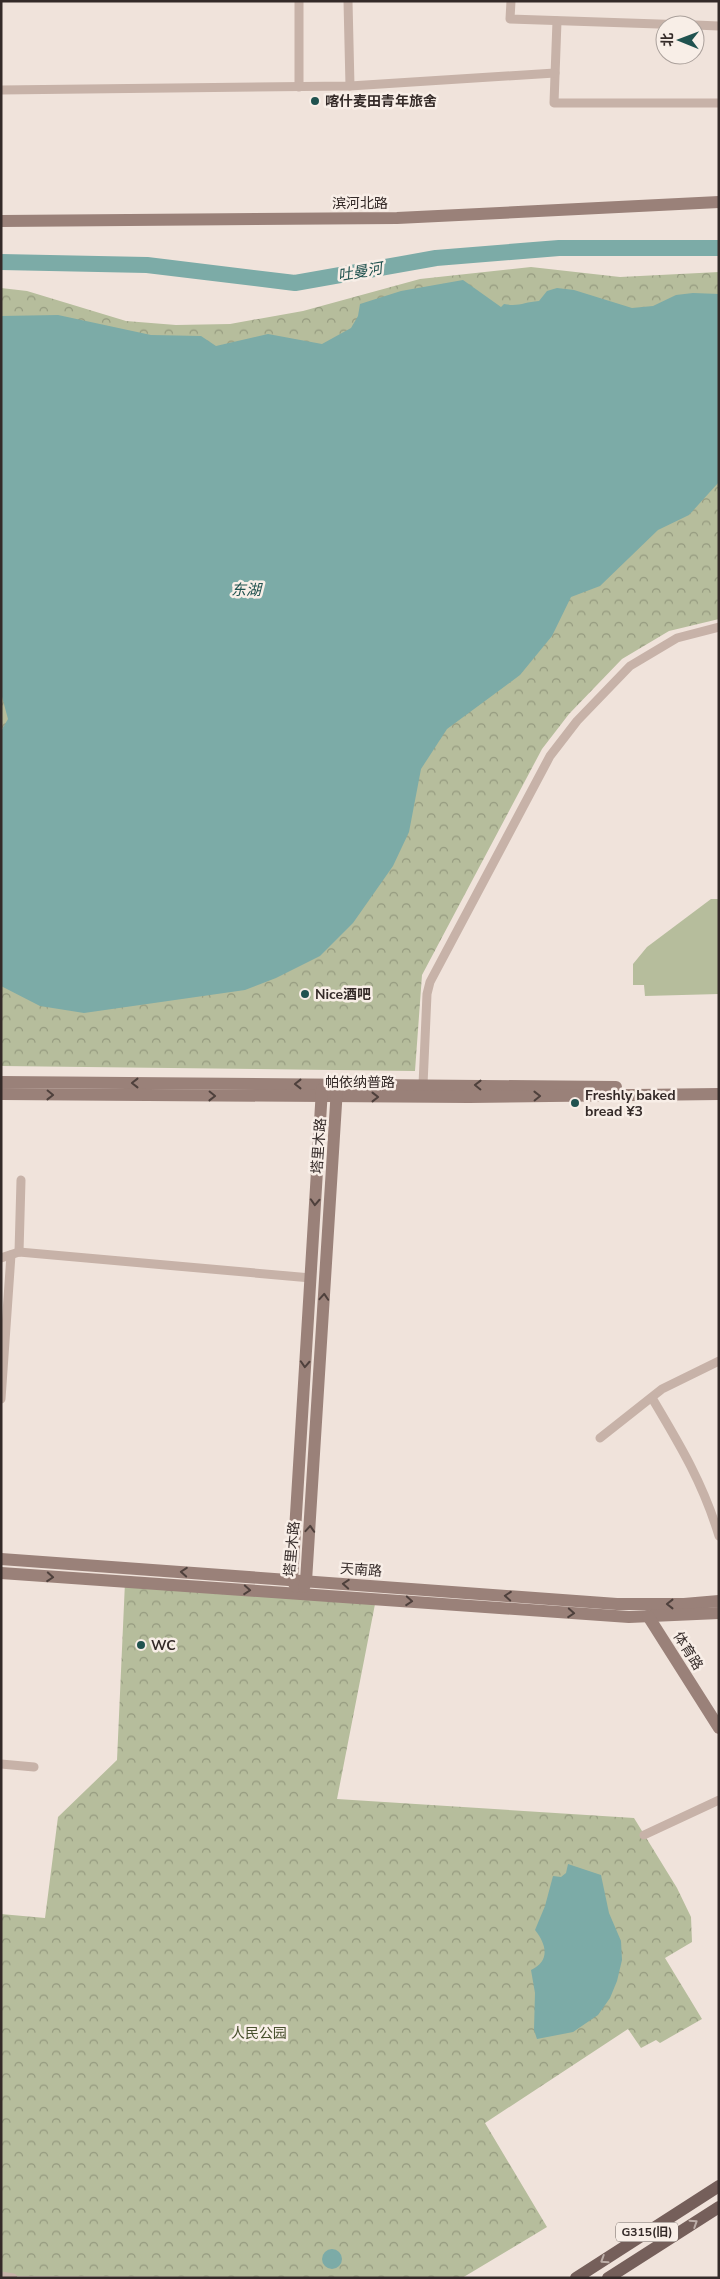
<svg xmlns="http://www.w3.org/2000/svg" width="720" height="2279" font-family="'Nunito Sans','Noto Sans SC',sans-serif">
<defs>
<pattern id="forest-crowns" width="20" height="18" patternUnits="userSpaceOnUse" patternTransform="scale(1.25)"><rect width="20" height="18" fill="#b6bd9c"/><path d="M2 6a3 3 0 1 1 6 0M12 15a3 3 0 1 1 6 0" fill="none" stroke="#959a7f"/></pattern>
</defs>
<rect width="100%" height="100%" fill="#f0e3db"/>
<g fill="url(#forest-crowns)">
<path d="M531,267L620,277L719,272V619L669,631L622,659L569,714L542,749L422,975L415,1071L1,1066V288L27,291L126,321L176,325L230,324L303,311L420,279Z"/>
<path d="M125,1582L376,1599L337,1799L634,1818L677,1888L691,1917L692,1942L665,1958L702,2019L660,2043L656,2040L641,2048L628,2029L485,2123L547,2227L462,2278L1,2276V1914L45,1918L58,1817L117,1760Z"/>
</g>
<path fill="#b6bd9c" d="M711,899H719V994L645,996L644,985H633V964L647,947Z"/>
<g fill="#7caba7">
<path d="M463,280L501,307L504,304C519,307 524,302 539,301L547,291L557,288L574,290L632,308L653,306L676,295L693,293L719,294V482L689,515L658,530L600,586L571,597L552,636L520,675L447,729L421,769L409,832L393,866L353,923L320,956L276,978L245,990L84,1013L40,1006L1,986V731L8,719L1,693V316L58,315L151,335L201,336L216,346L268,334L322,344L351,328L358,316L360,304L401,291Z"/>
<path d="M568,1864L601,1875L609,1913L621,1941L622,1960L617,1981L610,1998L598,2015L573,2032L537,2039L534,2030L535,1993L531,1970C550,1961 547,1945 535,1930L545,1906L553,1876L561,1877L566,1873Z"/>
<circle cx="332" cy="2259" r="10"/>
</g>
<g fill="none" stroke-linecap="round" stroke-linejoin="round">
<path stroke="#7caba7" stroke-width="16" d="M1,262L147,265L295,283L436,258L559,248H719"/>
<g stroke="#c7b2a8" stroke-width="9">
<path d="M348,1L350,86"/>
<path d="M511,1L510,19L688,25"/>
<path d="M557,21L554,103H719"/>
<path d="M695,25L719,26"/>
<path d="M299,87V1"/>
<path d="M1,90L350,86L555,73"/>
<path d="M423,1085L427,994L430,982L550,756L577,721L630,666L677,638L719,627"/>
<path d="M19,1252L21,1180"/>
<path d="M1,1258L19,1252L311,1278"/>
<path d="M652,1398C680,1445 703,1483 719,1536"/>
<path d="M1,1399L11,1255"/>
<path d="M600,1438L662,1389L719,1361"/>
<path d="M1,1764L34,1767"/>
<path d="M644,1835L719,1800"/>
<path d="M1,2276L13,2278"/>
</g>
<g stroke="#9a8179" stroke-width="12">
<path d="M1,221L397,218L719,202"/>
<path d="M1,1082L616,1087"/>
<path d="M1,1094L469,1097L719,1094"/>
<path d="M1,1559L617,1604H684L719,1601"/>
<path d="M1,1573L629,1617L719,1613"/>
<path d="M296,1587L292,1580L322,1089"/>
<path d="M304,1587L306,1581L337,1088"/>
<path d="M648,1616L719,1728"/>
</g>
<g stroke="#755f5a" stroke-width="12">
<path d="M576,2278L719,2186"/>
<path d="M608,2278L719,2207"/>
</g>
</g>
<defs><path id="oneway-chevron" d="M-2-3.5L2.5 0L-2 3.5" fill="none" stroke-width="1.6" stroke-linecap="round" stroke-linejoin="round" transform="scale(1.25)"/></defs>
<g stroke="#4e403c">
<use href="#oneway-chevron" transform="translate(135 1083) rotate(-180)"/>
<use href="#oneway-chevron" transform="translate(298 1084) rotate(-180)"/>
<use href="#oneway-chevron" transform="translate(478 1085) rotate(-179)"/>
<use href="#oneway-chevron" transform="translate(50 1095) rotate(1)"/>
<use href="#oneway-chevron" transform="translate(212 1096) rotate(1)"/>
<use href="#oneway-chevron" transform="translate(537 1096) rotate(-1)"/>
<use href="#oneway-chevron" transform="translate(375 1097)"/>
<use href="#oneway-chevron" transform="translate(315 1202) rotate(93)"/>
<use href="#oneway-chevron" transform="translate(324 1297) rotate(-86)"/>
<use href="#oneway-chevron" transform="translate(305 1364) rotate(93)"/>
<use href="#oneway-chevron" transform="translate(310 1529) rotate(-86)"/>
<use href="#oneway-chevron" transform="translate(184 1572) rotate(-176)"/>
<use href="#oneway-chevron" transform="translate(50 1577) rotate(4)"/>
<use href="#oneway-chevron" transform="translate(346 1584) rotate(-176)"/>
<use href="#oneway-chevron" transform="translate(247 1590) rotate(4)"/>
<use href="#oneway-chevron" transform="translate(508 1596) rotate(-176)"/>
<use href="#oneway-chevron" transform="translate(409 1601) rotate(4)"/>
<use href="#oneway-chevron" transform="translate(670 1604) rotate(-180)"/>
<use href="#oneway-chevron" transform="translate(571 1613) rotate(4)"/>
</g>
<g stroke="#bdaea8">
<use href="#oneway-chevron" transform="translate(694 2223) rotate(-33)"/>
<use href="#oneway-chevron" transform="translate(604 2260) rotate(147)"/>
</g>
<g fill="#20524f" stroke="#f8eee7" stroke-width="2">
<circle cx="315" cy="101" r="5"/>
<circle cx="305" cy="994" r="5"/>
<circle cx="575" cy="1103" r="5"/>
<circle cx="141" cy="1645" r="5"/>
</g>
<g text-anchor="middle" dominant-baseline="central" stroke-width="5" stroke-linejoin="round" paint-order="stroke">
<rect fill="#f8eee7" stroke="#6f6561" stroke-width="1" x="616" y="2222.5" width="62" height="19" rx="4"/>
<g font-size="12" font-weight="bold" fill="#342a28">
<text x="647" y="2232">G315(旧)</text>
</g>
<g font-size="14" font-weight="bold" fill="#342a28" stroke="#f8eee7" text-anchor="start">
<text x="325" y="101">喀什麦田青年旅舍</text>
<text x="315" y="994">Nice酒吧</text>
<text x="585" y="1095">Freshly baked<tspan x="585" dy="16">bread ¥3</tspan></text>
<text x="151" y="1645">WC</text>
</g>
<g font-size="14" fill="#342a28" stroke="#f8eee7">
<text x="360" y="203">滨河北路</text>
<text x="360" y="1082">帕依纳普路</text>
<text transform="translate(319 1146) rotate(-86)">塔里木路</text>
<text transform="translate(292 1549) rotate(-85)">塔里木路</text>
<text transform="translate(361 1570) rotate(4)">天南路</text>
<text transform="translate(688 1651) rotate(58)">体育路</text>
</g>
<g font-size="14" fill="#48502d" stroke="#f8eee7">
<text x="259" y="2033">人民公园</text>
</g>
<g font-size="15" font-style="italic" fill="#20524f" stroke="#f8eee7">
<text transform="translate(360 272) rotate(-10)">吐曼河</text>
<text x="246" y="590">东湖</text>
</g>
</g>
<rect width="720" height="2279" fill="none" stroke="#342a28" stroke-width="5"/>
<g transform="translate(680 40) rotate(271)"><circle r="24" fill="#f8eee7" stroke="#aaa09b"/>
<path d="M0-4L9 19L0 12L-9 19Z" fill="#20524f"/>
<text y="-8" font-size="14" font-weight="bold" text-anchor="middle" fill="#342a28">北</text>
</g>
</svg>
